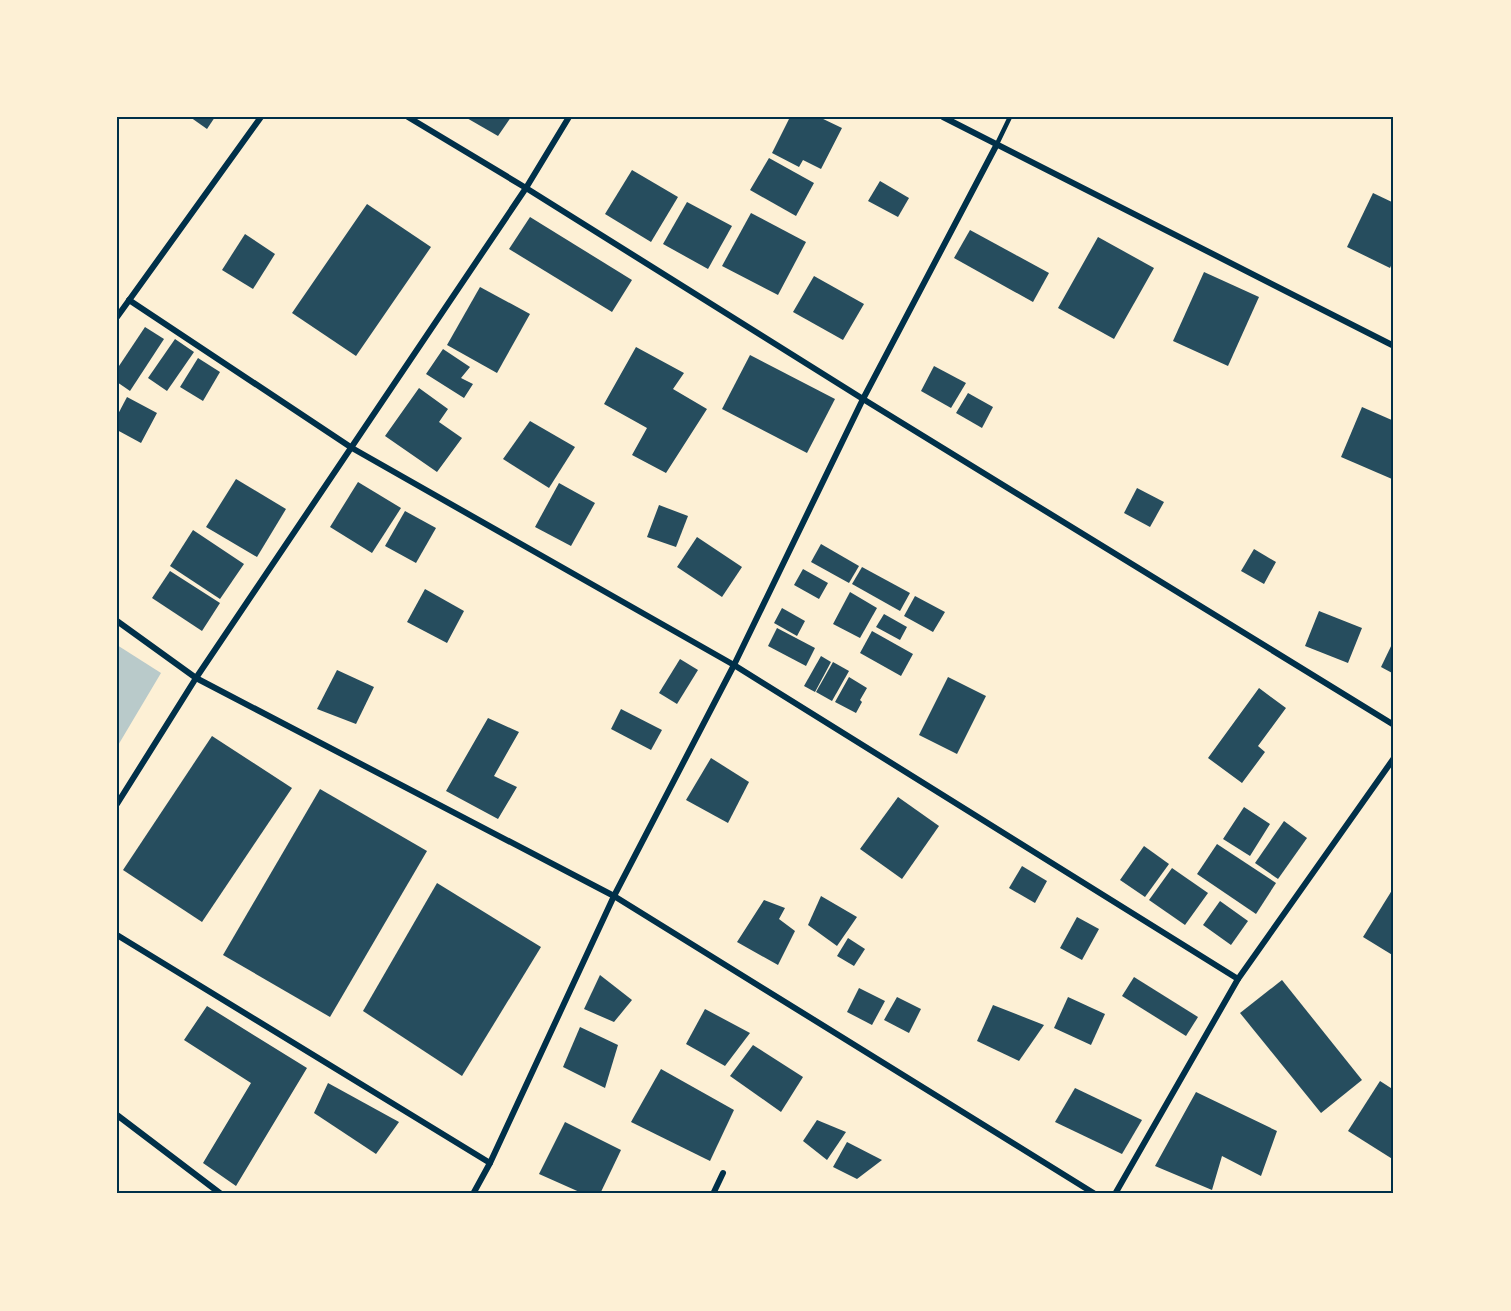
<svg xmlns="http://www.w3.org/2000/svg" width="1511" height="1311" font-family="Montserrat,sans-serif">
<rect width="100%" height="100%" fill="#fdf0d5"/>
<path fill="#b9caca" d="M117,645L161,673L117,747Z"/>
<g fill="#264d5e">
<path d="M190,117H215L207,129Z"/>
<path d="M465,117H511L498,136Z"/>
<path d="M790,117H819L842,128L821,169L803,160L799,167L772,153Z"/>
<path d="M769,158L814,183L796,216L750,190Z"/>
<path d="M632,170L678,197L651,242L605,214Z"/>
<path d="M880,181L909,198L898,217L868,201Z"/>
<path d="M1373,193L1394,203V259L1390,268L1347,247Z"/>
<path d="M687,202L732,226L708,269L663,244Z"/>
<path d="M367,204L431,247L356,356L292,313Z"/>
<path d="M751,213L806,242L778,295L722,266Z"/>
<path d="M530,217L632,280L612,312L509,249Z"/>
<path d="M970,230L1049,273L1033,302L954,258Z"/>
<path d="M245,234L275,254L253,289L222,270Z"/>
<path d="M1098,237L1154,268L1114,339L1058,308Z"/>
<path d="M1204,272L1259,297L1228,366L1173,341Z"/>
<path d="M814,276L864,304L843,340L793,312Z"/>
<path d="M480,287L530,314L497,373L447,345Z"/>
<path d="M145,327L164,339L130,391L117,382V369Z"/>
<path d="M175,339L194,352L167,391L148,378Z"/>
<path d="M636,347L684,373L673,389L707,409L666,473L632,455L647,428L604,404Z"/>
<path d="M443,349L470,367L461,378L473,384L464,398L426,374Z"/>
<path d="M750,355L835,399L807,453L722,409Z"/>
<path d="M198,358L220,372L203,401L180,387Z"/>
<path d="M934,366L966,383L951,408L921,391Z"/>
<path d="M419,388L448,409L439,422L462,438L437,472L385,436Z"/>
<path d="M968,393L993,407L982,428L956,413Z"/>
<path d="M127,397L157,413L141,443L117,430V416Z"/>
<path d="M1362,407L1394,421V475L1392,479L1341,457Z"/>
<path d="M530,421L575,447L549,488L503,459Z"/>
<path d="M236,479L286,509L257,557L206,527Z"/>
<path d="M358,482L401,508L372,553L330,527Z"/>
<path d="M559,483L595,503L571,546L535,527Z"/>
<path d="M1137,488L1164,502L1150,527L1124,513Z"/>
<path d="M659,505L688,516L676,547L647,537Z"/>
<path d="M405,511L436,528L416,563L385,546Z"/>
<path d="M193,530L244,564L220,599L170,566Z"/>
<path d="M697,537L742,567L722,597L677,567Z"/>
<path d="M821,544L859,566L849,583L811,562Z"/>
<path d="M1254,549L1276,562L1264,584L1241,571Z"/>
<path d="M862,567L910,593L900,611L852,584Z"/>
<path d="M803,569L828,583L819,599L794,585Z"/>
<path d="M170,571L220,603L202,631L152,598Z"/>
<path d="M425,589L464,611L447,643L407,622Z"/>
<path d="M850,592L877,608L860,638L833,624Z"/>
<path d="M915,596L945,612L933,632L904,616Z"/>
<path d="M782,608L805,621L797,636L774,623Z"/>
<path d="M1319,611L1362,628L1348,663L1305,646Z"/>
<path d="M884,614L907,627L900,640L876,627Z"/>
<path d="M777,628L815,648L806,666L768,646Z"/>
<path d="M872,631L913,654L901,676L860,653Z"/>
<path d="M1394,640V674L1381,667Z"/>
<path d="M821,656L831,662L815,692L804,686Z"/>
<path d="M680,659L698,670L677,704L659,693Z"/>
<path d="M833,662L849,671L832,701L816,692Z"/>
<path d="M337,670L374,687L356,724L317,709Z"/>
<path d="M849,677L867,688L860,700L862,702L856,713L835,702Z"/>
<path d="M948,677L986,696L957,754L919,735Z"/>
<path d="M1259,688L1286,708L1258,746L1265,752L1242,783L1208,758Z"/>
<path d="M621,709L662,730L651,750L611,729Z"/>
<path d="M488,718L519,732L494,776L517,787L498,819L446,791Z"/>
<path d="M212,736L292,788L202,922L123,870Z"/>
<path d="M711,758L749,782L728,823L686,800Z"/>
<path d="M320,789L427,851L330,1017L223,955Z"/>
<path d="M898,797L939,826L902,879L860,849Z"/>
<path d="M1244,807L1270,824L1250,856L1223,839Z"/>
<path d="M1284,821L1307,838L1278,879L1255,863Z"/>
<path d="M1217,844L1276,883L1256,914L1197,874Z"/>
<path d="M1144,846L1169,864L1145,897L1120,880Z"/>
<path d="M1022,866L1047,881L1035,903L1009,888Z"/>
<path d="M1172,868L1208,893L1185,925L1149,900Z"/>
<path d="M437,883L541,947L462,1076L363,1011Z"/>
<path d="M1394,887V956L1363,937Z"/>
<path d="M821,896L857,917L837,946L808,925Z"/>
<path d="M764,900L785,908L779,919L795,931L778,965L737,942Z"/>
<path d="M1220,901L1248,921L1231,945L1203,925Z"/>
<path d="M1077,917L1099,929L1082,960L1060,948Z"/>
<path d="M848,938L865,949L854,966L837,956Z"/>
<path d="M600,975L632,1000L614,1022L584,1009Z"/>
<path d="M1134,977L1198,1017L1186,1036L1122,996Z"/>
<path d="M1282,980L1362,1080L1321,1113L1240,1013Z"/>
<path d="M859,988L885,1001L872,1025L847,1012Z"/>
<path d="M897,997L921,1009L909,1033L884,1020Z"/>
<path d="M1068,997L1105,1014L1091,1045L1054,1028Z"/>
<path d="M993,1005L1044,1025L1019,1061L977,1041Z"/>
<path d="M207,1006L307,1068L236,1186L203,1163L251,1083L184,1040Z"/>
<path d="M705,1009L750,1033L725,1066L686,1044Z"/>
<path d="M580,1027L618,1045L605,1088L563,1067Z"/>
<path d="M753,1045L803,1077L781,1112L730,1076Z"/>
<path d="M661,1069L734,1110L710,1161L631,1122Z"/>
<path d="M1380,1081L1394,1090V1160L1348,1131Z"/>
<path d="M328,1083L399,1122L376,1154L314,1113Z"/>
<path d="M1075,1088L1142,1120L1122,1154L1055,1122Z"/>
<path d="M1196,1092L1277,1131L1261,1176L1222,1156L1212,1190L1155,1166Z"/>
<path d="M817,1120L846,1132L827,1160L803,1141Z"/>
<path d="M565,1122L621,1150L600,1194H584L539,1174Z"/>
<path d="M847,1142L882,1160L857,1179L833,1167Z"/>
</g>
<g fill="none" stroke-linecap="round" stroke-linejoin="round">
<path stroke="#003049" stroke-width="4.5" d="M996,146L1010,117"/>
<g stroke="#003049" stroke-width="6">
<path d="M408,117L526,188L863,399L1394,725"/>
<path d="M943,117L1394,346"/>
<path d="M129,300L352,448L734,665L1238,979"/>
<path d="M117,317L261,117"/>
<path d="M117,621L196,678L614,896L1095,1194"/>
<path d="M117,804L196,678L526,188L569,117"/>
<path d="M117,935L490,1163"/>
<path d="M117,1115L221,1194"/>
<path d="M473,1194L490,1163L614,896L734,665L863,399L996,146"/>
<path d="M713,1194L723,1173"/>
<path d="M1115,1194L1238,979L1394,758"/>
</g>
</g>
<rect width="1511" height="1311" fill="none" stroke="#fdf0d5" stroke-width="237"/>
<rect x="118" y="118" width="1274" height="1074" fill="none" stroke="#003049" stroke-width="2"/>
</svg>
